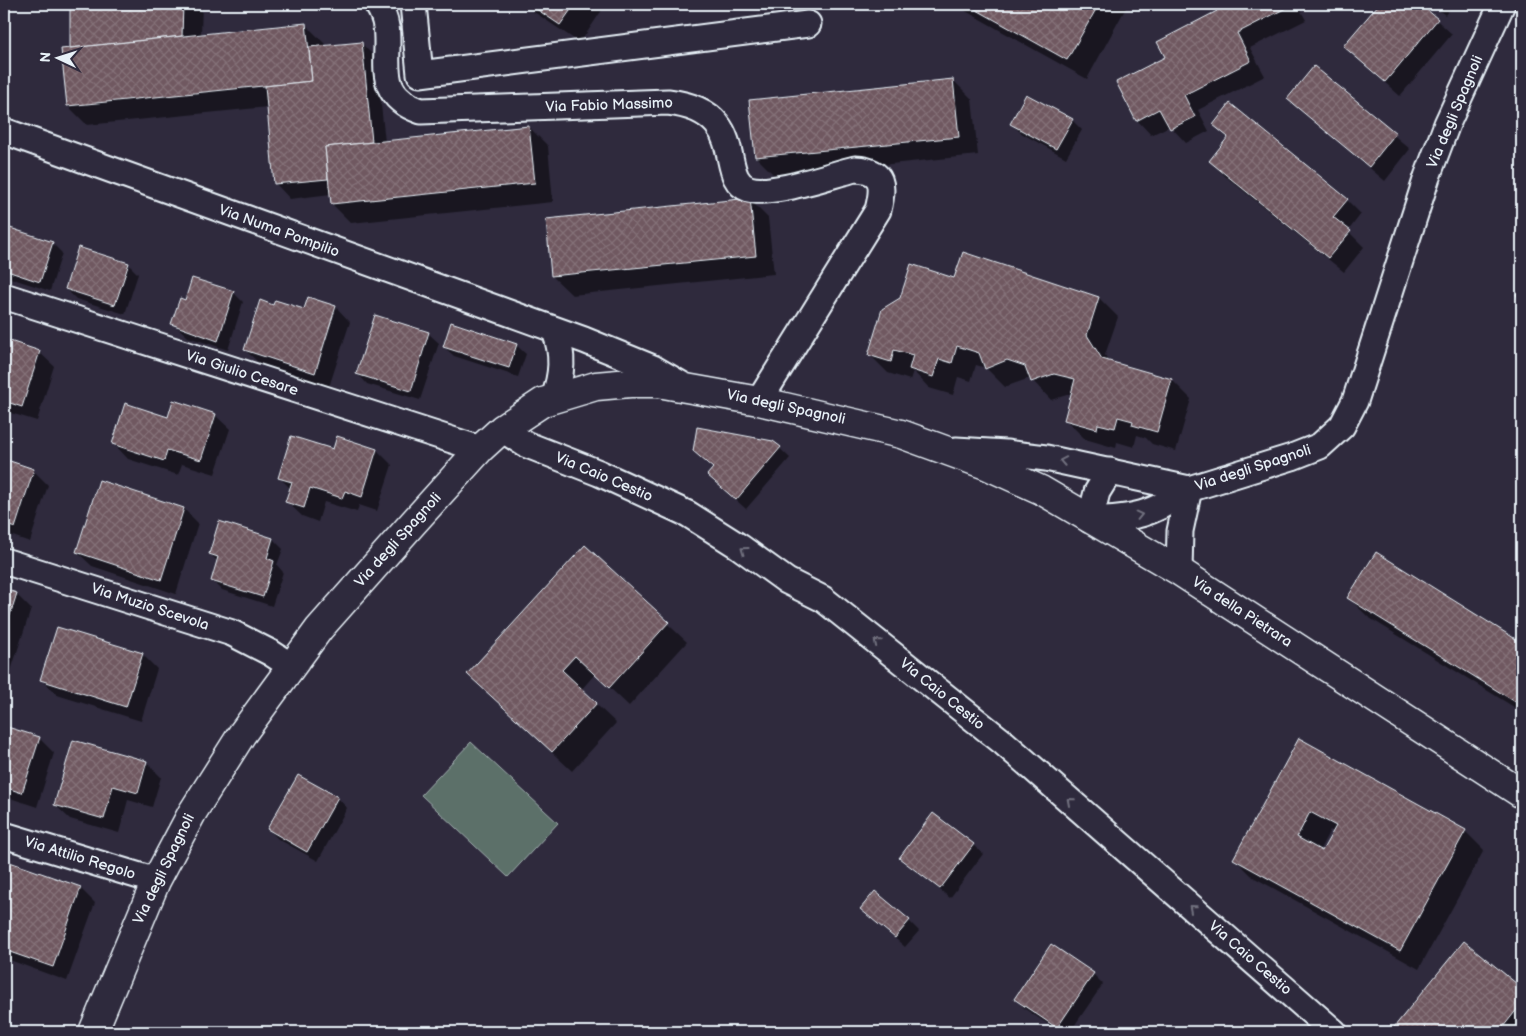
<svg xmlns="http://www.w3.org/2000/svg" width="1526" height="1036" font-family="'Balsamiq Sans',sans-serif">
<defs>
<pattern id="building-cross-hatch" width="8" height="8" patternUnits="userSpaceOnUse" patternTransform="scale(1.25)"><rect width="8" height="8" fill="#705961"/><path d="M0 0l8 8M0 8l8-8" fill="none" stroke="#847178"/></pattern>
</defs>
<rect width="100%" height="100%" fill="#2f2a3d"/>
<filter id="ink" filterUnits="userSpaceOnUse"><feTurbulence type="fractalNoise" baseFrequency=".02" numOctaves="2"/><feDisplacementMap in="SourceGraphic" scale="10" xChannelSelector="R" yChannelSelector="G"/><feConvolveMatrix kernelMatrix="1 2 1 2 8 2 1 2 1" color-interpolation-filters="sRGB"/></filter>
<g filter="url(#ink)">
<path fill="#5b7069" stroke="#a2b0b0" d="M471,742L558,823L508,877L421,795Z"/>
<g fill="#0007" fill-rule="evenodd">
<path d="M72,4H202L201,35L306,25L325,44V47L361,43L376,58L385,142L529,127L548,146L553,202L351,223L332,204L331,194L290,199L276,184L268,107L87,125L68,106Z"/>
<path d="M522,4H606L580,43Z"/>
<path d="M953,4H1128L1087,79Z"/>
<path d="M1214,4H1297L1306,20L1250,48L1265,76L1198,110L1209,131L1186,143L1170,126L1151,135L1137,120L1166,57L1218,11Z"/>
<path d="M1380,4H1419L1452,34L1400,96L1344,46Z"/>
<path d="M1431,4H1454L1445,15Z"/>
<path d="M1314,67L1410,149L1385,181L1288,99Z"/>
<path d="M953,80L972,99L978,155L775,176L756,157Z"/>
<path d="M1072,120L1082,130L1066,158L1021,133L1012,124Z"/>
<path d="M1215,125L1347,200L1361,214L1348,231L1364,247L1344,272L1225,176L1210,161L1229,139Z"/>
<path d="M749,199L768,218L774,274L572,295L552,276L547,220Z"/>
<path d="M4,228L52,243L62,253L50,291L4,276Z"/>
<path d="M128,264L138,274L125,314L76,299L66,289Z"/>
<path d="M954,280L1099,298L1118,317L1105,355L1110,363L1172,380L1191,399L1176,451L1152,444L1146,438L1137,435L1134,447L1117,442L1116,448L1085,439L1065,419L1073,393L1051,400L1032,380L1027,379L1005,387L986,368L976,365L971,381L958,377L953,395L929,388L913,371L910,380L888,373L869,354Z"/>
<path d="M233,292L243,302L228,350L188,337L173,323L186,302Z"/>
<path d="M274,306L305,311L336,307L350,322L329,387L260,364L245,350Z"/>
<path d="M376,316L429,334L439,343L420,400L367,384L358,374Z"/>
<path d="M4,340L39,352L54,366L37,421L4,411Z"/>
<path d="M516,345L526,354L518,377L454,356L444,347Z"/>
<path d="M215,415L230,429L215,474L182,464L178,475L128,459L114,444L169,418Z"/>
<path d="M337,438L377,450L392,465L377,511L359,505L357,512L324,502L318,522L302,516L287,502L291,489L279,477L334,450Z"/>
<path d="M773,442L790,458L746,509L718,484Z"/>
<path d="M4,461L33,470L48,485L30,542L4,533Z"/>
<path d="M184,509L198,523L176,594L92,566L77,552Z"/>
<path d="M273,539L283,549L277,565L283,572L272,606L222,590L212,580L218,562L210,554Z"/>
<path d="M585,547L687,642L629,706L595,674L581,690L616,723L572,771L488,693Z"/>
<path d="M1376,554L1522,644V712L1368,617L1349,598Z"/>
<path d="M4,591L16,594L31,609L6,686H4Z"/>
<path d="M142,654L157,669L141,721L57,695L42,680Z"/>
<path d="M4,727L39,738L54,753L37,807L4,796Z"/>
<path d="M1299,739L1465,831L1484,850L1419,969L1253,877L1234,858ZM1330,830L1334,832L1322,853L1319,851Z"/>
<path d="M146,762L161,777L152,807L128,800L119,833L70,819L55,805Z"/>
<path d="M298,776L338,798L347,808L318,861L278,839L268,829Z"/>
<path d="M973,845L983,854L950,898L901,858Z"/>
<path d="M4,861L80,888L95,903L67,981L4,958Z"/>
<path d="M861,909L909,921L919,931L905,947Z"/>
<path d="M1465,942L1522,990V1032H1391Z"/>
<path d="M1093,974L1103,984L1070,1032H1060L1025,1009L1016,999Z"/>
</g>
<g fill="url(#building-cross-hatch)" stroke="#e8f1f8" fill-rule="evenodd">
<path d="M70,4H183L182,36L70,48Z"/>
<path d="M529,4H575L560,25Z"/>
<path d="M966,4H1099L1067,60Z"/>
<path d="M1213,4L1292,5L1237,33L1251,61L1184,95L1195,117L1170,129L1159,109L1136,121L1116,82L1165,57L1157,42L1217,11Z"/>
<path d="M1379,4H1420L1438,19L1385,82L1343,46Z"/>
<path d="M306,23L312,81L67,106L61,49Z"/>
<path d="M362,42L372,142L325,147L328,179L274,184L265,86L312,81L309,47Z"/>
<path d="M1314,66L1396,133L1369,167L1287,99Z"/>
<path d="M953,79L959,137L755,157L749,100Z"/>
<path d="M1026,94L1073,119L1056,149L1010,124Z"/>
<path d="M1230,103L1348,199L1333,217L1351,231L1328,258L1209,161L1228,137L1213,125Z"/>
<path d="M529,126L535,183L331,204L325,147Z"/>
<path d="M750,198L756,256L551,276L546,219Z"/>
<path d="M4,226L53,242L40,282L4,270Z"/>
<path d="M78,247L129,263L115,305L65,289Z"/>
<path d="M963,252L1099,297L1087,335L1102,359L1172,379L1157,432L1132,425L1133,421L1118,417L1115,428L1098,424L1097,429L1064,420L1075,379L1054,374L1031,382L1025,366L1007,360L985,369L979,353L957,346L952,363L939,359L933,377L909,369L913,355L894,350L891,362L868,355L882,309L900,298L911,264L954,278Z"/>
<path d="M192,278L234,291L218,341L171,324L180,298L185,300Z"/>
<path d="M1522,291V306L1516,294Z"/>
<path d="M308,297L336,306L315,373L244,350L260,300L273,305L275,300L304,309Z"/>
<path d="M375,315L429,332L411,391L356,374Z"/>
<path d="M451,322L517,344L509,368L443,347Z"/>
<path d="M4,339L40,351L22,407L4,401Z"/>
<path d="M173,400L216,414L201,460L167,450L164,461L112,444L125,403L168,417Z"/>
<path d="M697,427L773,441L781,447L736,500L707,475L713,468L693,451Z"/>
<path d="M291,436L333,449L337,436L377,449L362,497L345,491L342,498L310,488L304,508L285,502L292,482L278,478Z"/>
<path d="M4,459L34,469L15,528L4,524Z"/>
<path d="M99,480L184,508L161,580L76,552Z"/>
<path d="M219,521L273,538L267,558L274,561L263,597L211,581L218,557L209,554Z"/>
<path d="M585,545L669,622L609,688L575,656L562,670L597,703L552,752L467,674Z"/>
<path d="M1376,552L1522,643V706L1347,598Z"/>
<path d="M4,589L17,593L4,634Z"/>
<path d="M57,627L143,653L126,707L40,680Z"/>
<path d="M4,726L40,737L22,793L4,787Z"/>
<path d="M1299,738L1466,830L1400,951L1233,859ZM1310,812L1336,826L1322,851L1297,837Z"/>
<path d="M73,740L147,761L138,793L113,786L104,819L54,805Z"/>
<path d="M298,775L338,797L307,852L267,829Z"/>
<path d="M933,813L974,844L940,889L899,858Z"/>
<path d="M4,860L81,887L53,967L4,950Z"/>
<path d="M875,891L910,920L895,938L860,909Z"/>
<path d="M1464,941L1522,988V1003L1499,1032H1390Z"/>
<path d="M1051,944L1094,973L1057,1028L1014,999Z"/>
</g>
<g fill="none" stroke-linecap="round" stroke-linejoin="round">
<defs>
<g id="minor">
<path d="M377,4C404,41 361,91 421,111L668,102C752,112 715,178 749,189C772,196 830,175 855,169C884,170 884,186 878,210L759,401"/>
<path d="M413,4L420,74L808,24"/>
<path d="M4,131L584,340L653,368L684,386"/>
<path d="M4,296L480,449"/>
<path d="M554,398C562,375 564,355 555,331"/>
<path d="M502,429L525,444L599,473L688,514L740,547L787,581L823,599L1004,743L1334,1032"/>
<path d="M956,450L1006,453L1046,458L1189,489L1292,457L1320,446L1342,426L1355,401L1427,177L1447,124L1502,4"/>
<path d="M1110,471L1097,492L1090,520C1136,518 1151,515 1189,489"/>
<path d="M4,561L232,633L271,653L291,666"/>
<path d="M1179,571L1180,531L1189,489"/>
<path d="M4,835L156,881"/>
</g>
<path id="tertiary" d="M93,1032L156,881L192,813L242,734L319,629L413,523L480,449L502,429L543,402L596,386L630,383H658L759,401L901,434L986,465L1041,490L1179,571L1522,794"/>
</defs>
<use href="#minor" stroke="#e8f1f8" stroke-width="29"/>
<use href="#tertiary" stroke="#e8f1f8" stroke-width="31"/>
<use href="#minor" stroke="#2f2a3d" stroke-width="25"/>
<use href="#tertiary" stroke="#2f2a3d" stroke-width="28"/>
</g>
<defs><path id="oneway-chevron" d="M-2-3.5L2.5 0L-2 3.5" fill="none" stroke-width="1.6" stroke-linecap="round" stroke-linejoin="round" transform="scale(1.25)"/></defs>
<g stroke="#70707e">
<use href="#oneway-chevron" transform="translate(1063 461) rotate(-169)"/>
<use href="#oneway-chevron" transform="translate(1139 515) rotate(-13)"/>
<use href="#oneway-chevron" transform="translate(744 550) rotate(-144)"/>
<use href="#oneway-chevron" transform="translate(877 642) rotate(-141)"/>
<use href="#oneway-chevron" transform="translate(1070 801) rotate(-139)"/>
<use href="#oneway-chevron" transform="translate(1192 908) rotate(-139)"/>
</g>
</g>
<g text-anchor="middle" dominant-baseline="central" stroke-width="5" stroke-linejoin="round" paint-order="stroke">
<g font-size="15" fill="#e8f1f8" stroke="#2f2a3d">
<text transform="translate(609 105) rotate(-2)">Via Fabio Massimo</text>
<text transform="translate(1455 112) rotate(-67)">Via degli Spagnoli</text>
<text transform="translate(279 231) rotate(20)">Via Numa Pompilio</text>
<text transform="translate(242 373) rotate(18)">Via Giulio Cesare</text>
<text transform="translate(786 407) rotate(12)">Via degli Spagnoli</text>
<text transform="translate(1253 468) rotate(-18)">Via degli Spagnoli</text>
<text transform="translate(604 477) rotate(23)">Via Caio Cestio</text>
<text transform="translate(398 540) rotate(-48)">Via degli Spagnoli</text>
<text transform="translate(150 607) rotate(18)">Via Muzio Scevola</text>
<text transform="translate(1242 612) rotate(33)">Via della Pietrara</text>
<text transform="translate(942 694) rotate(39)">Via Caio Cestio</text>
<text transform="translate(80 858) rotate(17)">Via Attilio Regolo</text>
<text transform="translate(164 869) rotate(-64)">Via degli Spagnoli</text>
<text transform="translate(1250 958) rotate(41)">Via Caio Cestio</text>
</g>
</g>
<rect width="1526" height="1036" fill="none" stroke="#2f2a3d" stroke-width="20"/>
<rect x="10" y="10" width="1506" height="1016" fill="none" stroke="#e8f1f8" stroke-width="2" filter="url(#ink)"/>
<g transform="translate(58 58) rotate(274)" stroke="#2f2a3d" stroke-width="4" paint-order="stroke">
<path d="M0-4L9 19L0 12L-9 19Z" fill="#e8f1f8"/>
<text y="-8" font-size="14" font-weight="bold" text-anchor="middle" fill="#e8f1f8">N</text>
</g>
</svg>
